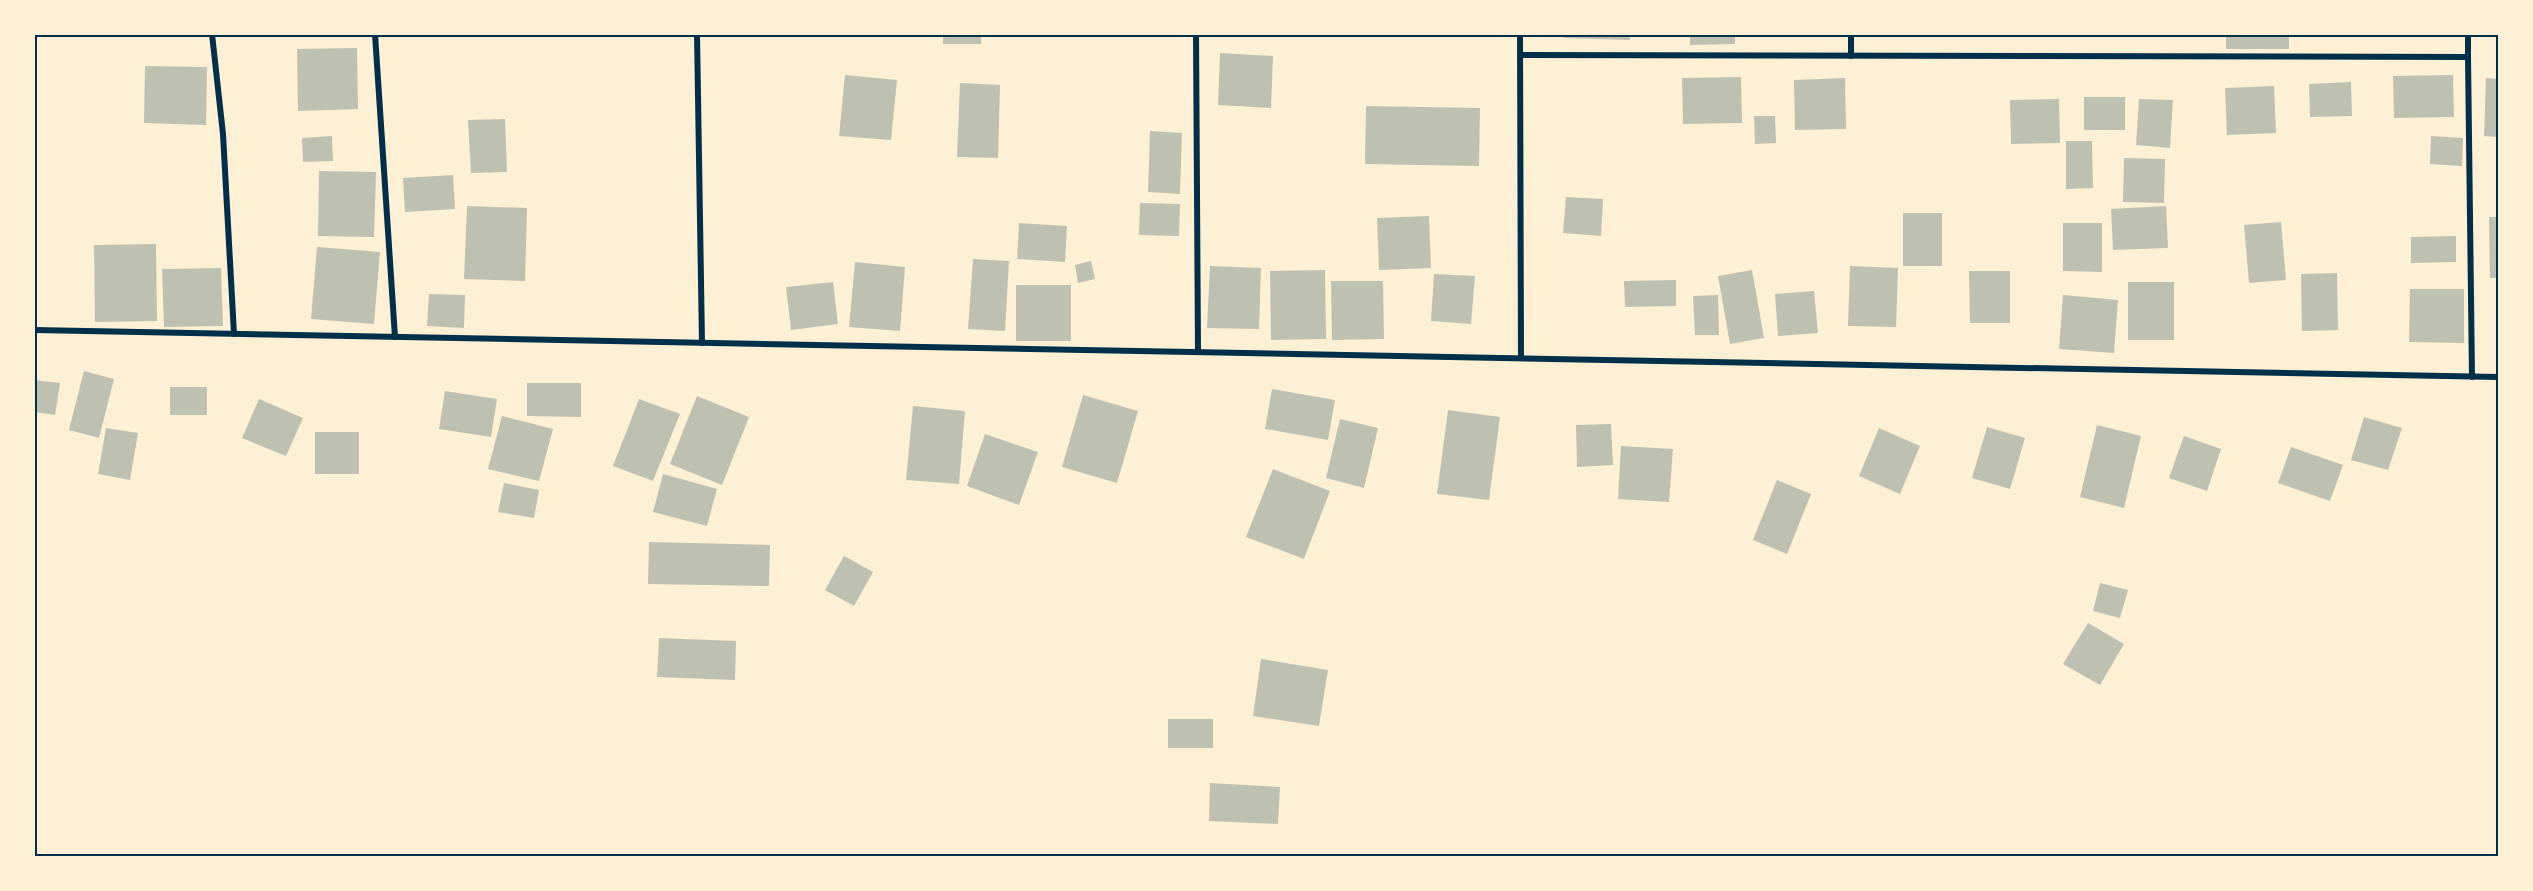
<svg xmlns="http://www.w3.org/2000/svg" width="2533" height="891" font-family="'Varela Round',sans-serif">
<rect width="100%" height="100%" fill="#fdf0d5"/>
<g fill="#bec0b2">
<rect x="943" y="34" width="38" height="10"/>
<path d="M1564,34H1630V40L1564,38Z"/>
<path d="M1690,34H1735V44L1690,45Z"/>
<rect x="2226" y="34" width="63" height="15"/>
<path d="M357,48L358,109L298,111L297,49Z"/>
<path d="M1220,53L1273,56L1271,108L1218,105Z"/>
<path d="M145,66L207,67L206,125L144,123Z"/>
<path d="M845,75L897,80L891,140L839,136Z"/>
<path d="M2453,75L2454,117L2394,118L2393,76Z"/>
<path d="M1741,77L1742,123L1683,124L1682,78Z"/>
<path d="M1845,78L1846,129L1795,130L1794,80Z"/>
<path d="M2486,78L2498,79V137L2484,136Z"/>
<path d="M2351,82L2352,116L2310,117L2309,84Z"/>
<path d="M960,83L1000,85L998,158L957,157Z"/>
<path d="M2274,86L2276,133L2227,135L2225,88Z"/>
<rect x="2084" y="97" width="41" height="33"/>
<path d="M2059,99L2060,143L2011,144L2010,100Z"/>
<path d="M2139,99L2173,100L2170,148L2136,145Z"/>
<path d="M1366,106L1480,108L1479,166L1365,164Z"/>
<path d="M1754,116H1775L1776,143L1755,144Z"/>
<path d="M505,119L507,172L471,173L468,120Z"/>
<path d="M1150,131L1182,133L1180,194L1148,192Z"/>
<path d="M332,136L333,161L303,162L302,138Z"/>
<path d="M2431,136L2463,138L2462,166L2430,164Z"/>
<path d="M2066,141H2092L2093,188L2066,189Z"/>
<path d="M2124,158L2165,159L2164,203L2123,202Z"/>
<path d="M319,171L376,172L374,237L318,236Z"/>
<path d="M453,175L455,209L405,212L403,178Z"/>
<path d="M1566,197L1603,199L1601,236L1563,233Z"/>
<path d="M1140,203L1180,204L1179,236L1139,235Z"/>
<path d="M467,206L527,208L525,281L464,279Z"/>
<path d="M2166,206L2168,248L2113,250L2111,209Z"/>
<rect x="1903" y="213" width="39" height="53"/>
<path d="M1429,216L1431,268L1379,270L1377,218Z"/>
<path d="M2489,217H2498V278H2490Z"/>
<path d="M2281,222L2286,280L2249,283L2244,225Z"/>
<path d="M1019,223L1067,226L1065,262L1017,259Z"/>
<path d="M2063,223H2102V272L2063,271Z"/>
<path d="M2456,236V262L2411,263V237Z"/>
<path d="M156,244L157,321L95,322L94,245Z"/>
<path d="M317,247L380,252L374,324L311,319Z"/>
<path d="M973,259L1009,261L1005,331L968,329Z"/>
<path d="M1091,261L1095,279L1078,283L1075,265Z"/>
<path d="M855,262L905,267L900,331L849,327Z"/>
<path d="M1210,266L1261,268L1259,329L1207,328Z"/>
<path d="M1850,266L1898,268L1896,327L1848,326Z"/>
<path d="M221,268L223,326L164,327L162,269Z"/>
<path d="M1325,270L1326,339L1271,340L1270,271Z"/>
<path d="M1752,270L1764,338L1730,344L1718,276Z"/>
<path d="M1969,271H2010V323H1970Z"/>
<path d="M2337,273L2338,330L2302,331L2301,274Z"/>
<path d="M1434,274L1475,276L1471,324L1431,321Z"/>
<path d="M1676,280V306L1625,307L1624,281Z"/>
<path d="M1331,281H1383L1384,339L1332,340Z"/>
<path d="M833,282L838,324L791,330L786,287Z"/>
<rect x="2128" y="282" width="46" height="58"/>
<rect x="1016" y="285" width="55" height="56"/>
<path d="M2410,289H2464V343L2409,342Z"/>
<path d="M1814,291L1818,333L1778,336L1775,294Z"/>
<path d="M429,294L465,295L464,328L427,326Z"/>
<path d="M1718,295L1719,335H1695L1693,296Z"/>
<path d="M2063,295L2118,300L2114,353L2059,349Z"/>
<path d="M84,371L114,379L99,438L69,430Z"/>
<path d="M34,380L60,383L55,415L34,412Z"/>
<path d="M527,383H581V417L527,416Z"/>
<rect x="170" y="387" width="37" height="28"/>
<path d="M1272,389L1335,400L1328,440L1265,429Z"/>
<path d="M445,391L497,399L491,437L439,429Z"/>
<path d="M1083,395L1138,411L1117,483L1062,467Z"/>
<path d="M697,396L749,417L722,485L670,464Z"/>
<path d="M259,399L303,418L286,456L242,438Z"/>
<path d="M639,399L680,414L653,481L613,466Z"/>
<path d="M913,406L965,411L959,484L906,480Z"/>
<path d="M1448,410L1500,417L1489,500L1437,494Z"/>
<path d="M502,416L553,429L539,481L488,469Z"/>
<path d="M2364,417L2402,428L2388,470L2351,460Z"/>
<path d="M1340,419L1378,428L1364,488L1326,478Z"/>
<path d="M1611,424L1613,465L1577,467L1576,425Z"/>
<path d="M2097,425L2141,436L2124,508L2080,497Z"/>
<path d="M1987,427L2025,438L2010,489L1972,478Z"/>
<path d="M106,428L138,433L130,480L98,474Z"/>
<path d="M1879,428L1920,446L1900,494L1859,476Z"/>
<rect x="315" y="432" width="44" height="42"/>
<path d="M985,434L1038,452L1019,505L967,486Z"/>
<path d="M2184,436L2221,449L2207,491L2169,478Z"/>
<path d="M1621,446L1673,449L1669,502L1618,499Z"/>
<path d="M2291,447L2343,465L2330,501L2278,483Z"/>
<path d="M1273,469L1330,491L1304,559L1246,537Z"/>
<path d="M663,474L717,489L707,526L653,512Z"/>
<path d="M1777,480L1811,494L1787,554L1753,540Z"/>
<path d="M504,483L539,490L534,518L498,512Z"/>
<path d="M649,542L770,545L769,586L648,584Z"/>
<path d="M844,556L873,572L854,606L825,590Z"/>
<path d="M2100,583L2128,590L2120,618L2093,611Z"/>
<path d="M2088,623L2124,644L2100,685L2063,664Z"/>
<path d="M659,638L736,641L735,680L657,677Z"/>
<path d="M1261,659L1328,670L1319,726L1253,716Z"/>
<rect x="1168" y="719" width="45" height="29"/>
<path d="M1210,783L1280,787L1278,824L1209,821Z"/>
</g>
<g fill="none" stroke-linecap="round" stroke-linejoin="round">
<g stroke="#003049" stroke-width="6">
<path d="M212,34L223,134L234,334"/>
<path d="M375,34L395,337"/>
<path d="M697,34L702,343"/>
<path d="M1196,34L1198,352"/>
<path d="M1520,34L1521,358"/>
<path d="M1520,55L2468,57V34"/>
<path d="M1851,56V34"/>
<path d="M2468,57L2472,377"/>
<path d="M34,330L2498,377"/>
</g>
</g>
<rect width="2533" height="891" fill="none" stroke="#fdf0d5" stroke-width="72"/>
<rect x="36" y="36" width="2461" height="819" fill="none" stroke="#003049" stroke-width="2"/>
</svg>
